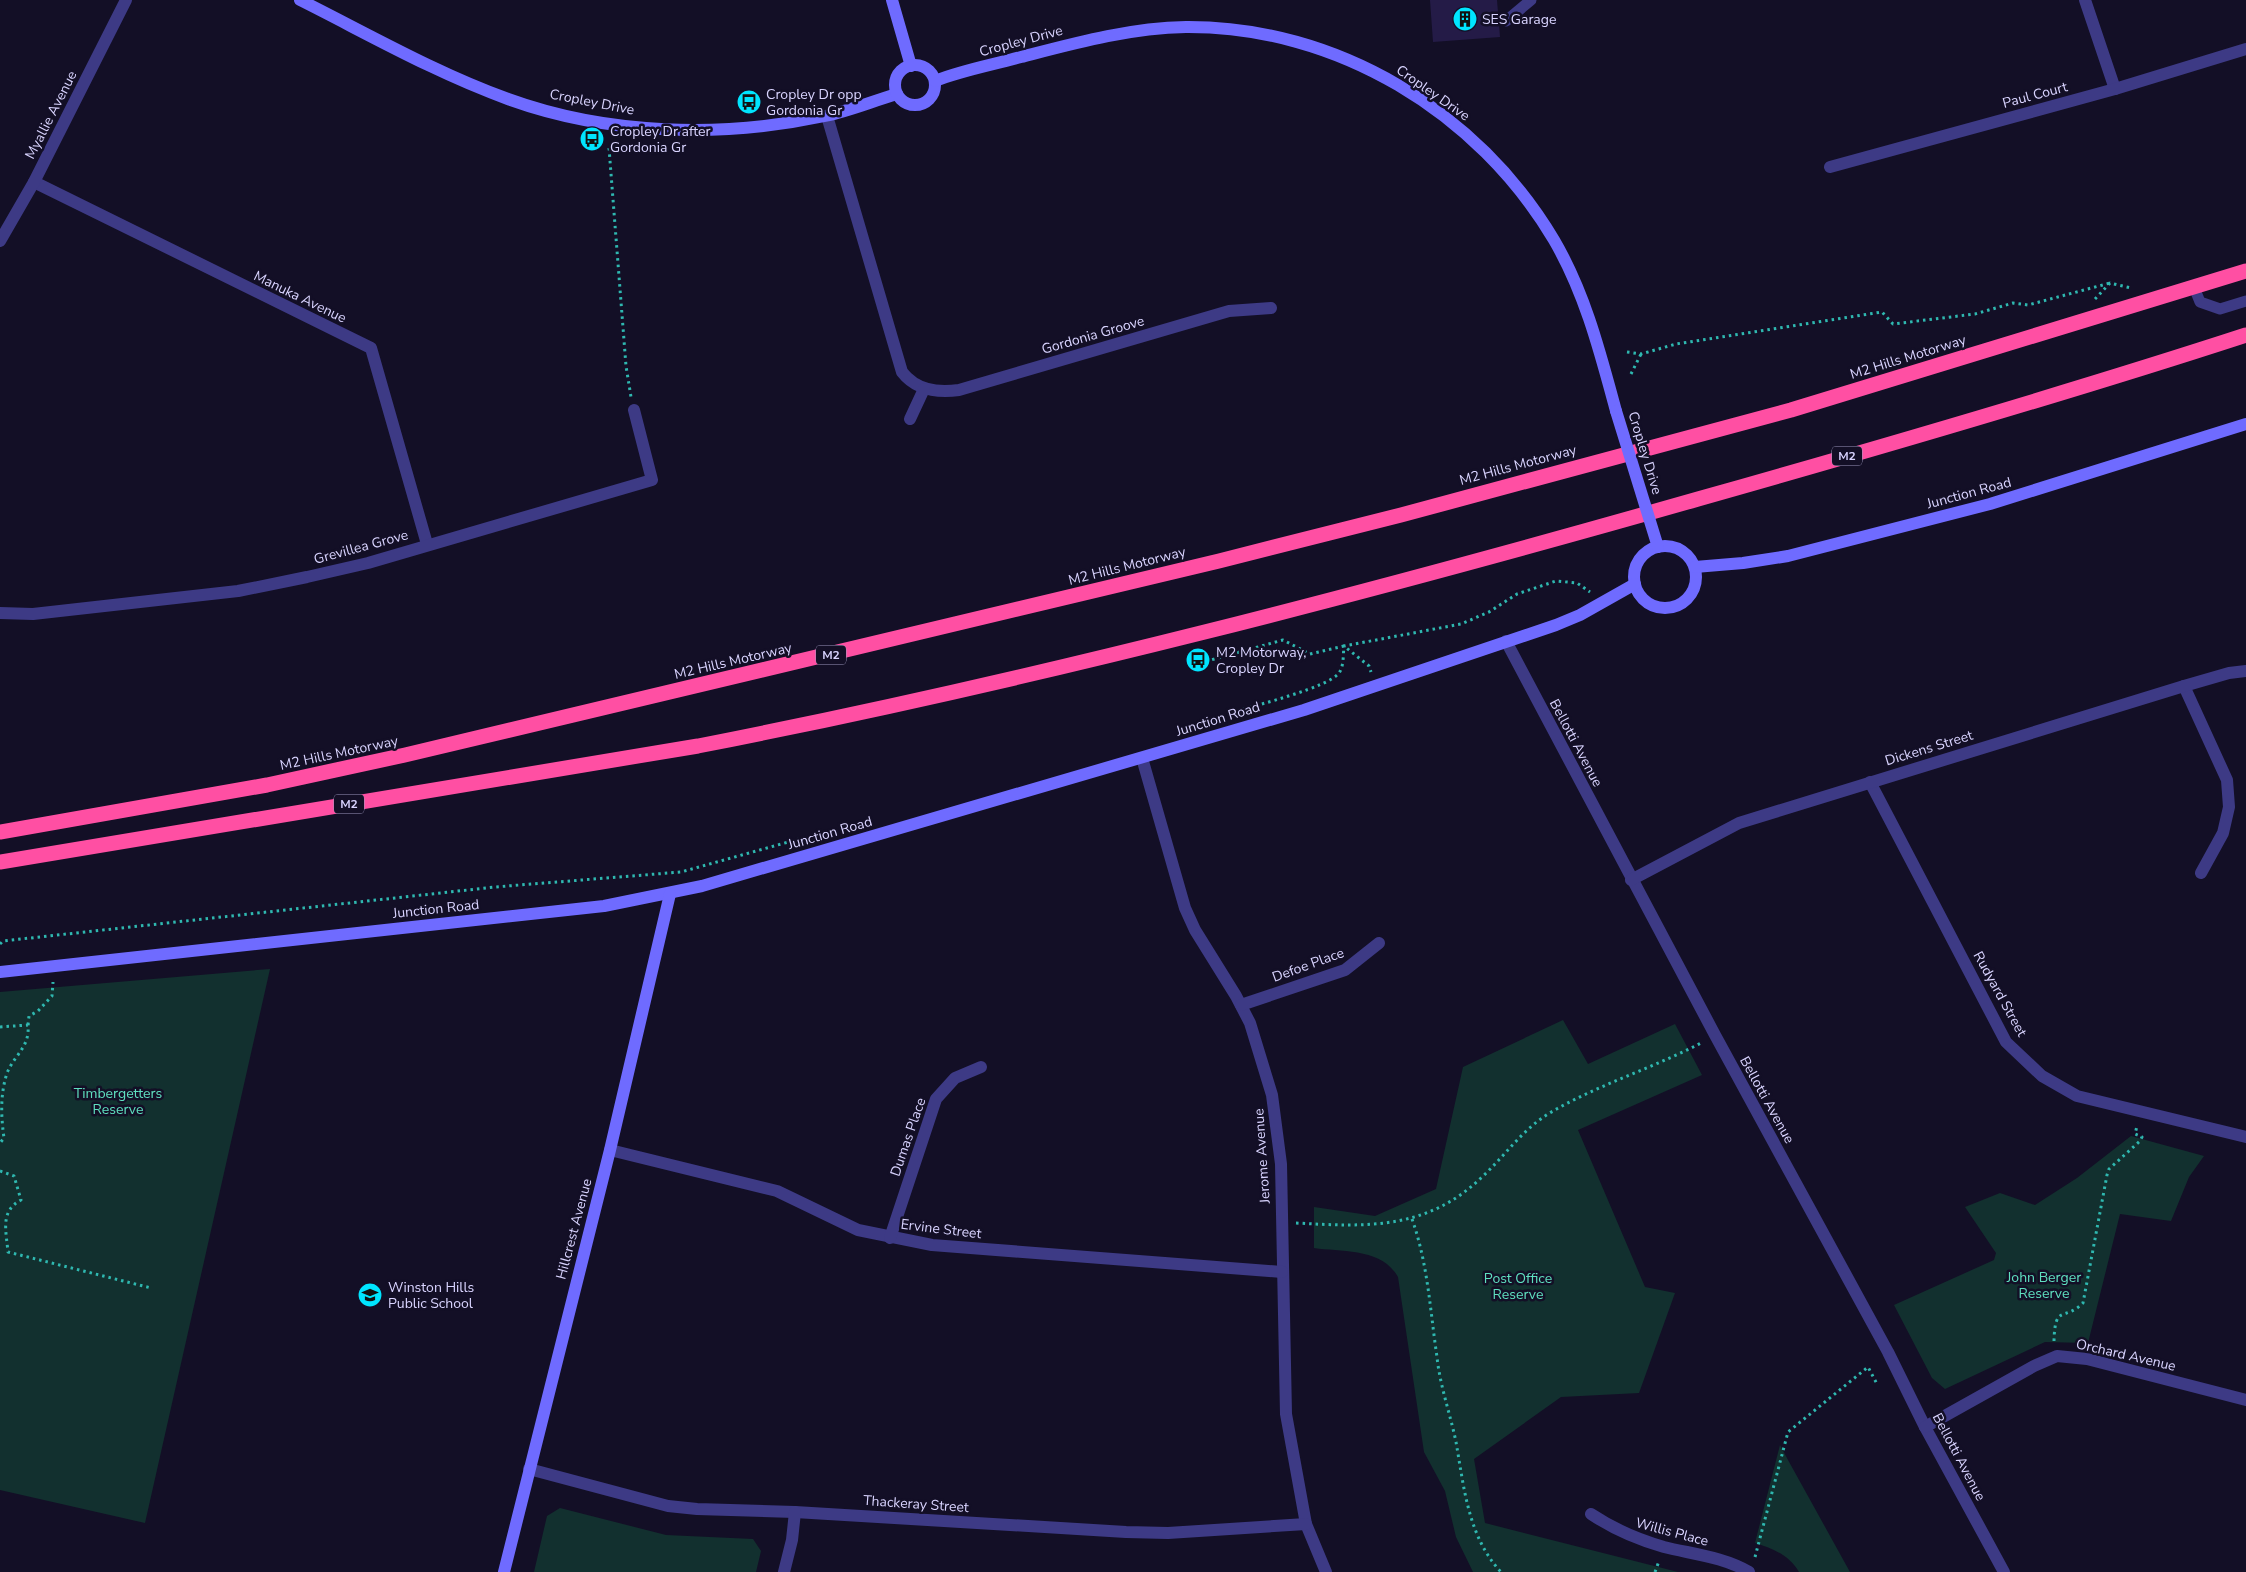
<svg xmlns="http://www.w3.org/2000/svg" width="2246" height="1572" font-family="'Nunito Sans',sans-serif">
<rect width="100%" height="100%" fill="#130f26"/>
<g fill="#12302f">
<path d="M270,969L145,1523L0,1490V992Z"/>
<path d="M1563,1020L1588,1064L1675,1024L1702,1075L1578,1130L1645,1287L1675,1293L1639,1393L1561,1397L1474,1459L1485,1523L1678,1572H1473L1456,1537L1445,1491L1424,1452L1398,1277C1382,1248 1342,1252 1314,1248V1207L1375,1216L1436,1189L1463,1067Z"/>
<path d="M2131,1136L2204,1156L2189,1177L2171,1221L2120,1214L2088,1343L2045,1342L1945,1389L1932,1378L1894,1305L1994,1260L1996,1253L1965,1207L2000,1193L2035,1205L2077,1178Z"/>
<path d="M1780,1445L1788,1460L1850,1572H1799C1789,1555 1774,1549 1755,1543Z"/>
<path d="M560,1508L666,1535L753,1539L761,1551L756,1572H534L547,1516Z"/>
</g>
<path fill="#241b47" d="M1430,0H1497L1500,37L1433,42Z"/>
<g fill="none" stroke-linecap="round" stroke-linejoin="round">
<g stroke="#2fb8b0" stroke-width="3" stroke-dasharray="2.5 4" stroke-linecap="butt">
<path d="M609,148L626,366L631,397"/>
<path d="M2095,299L2110,283L2131,288"/>
<path d="M1627,352L1641,354L1676,344L1882,312L1893,324L1975,314L2013,303L2028,305L2110,283"/>
<path d="M1631,374L1641,354"/>
<path d="M1191,653L1200,663L1283,640L1310,654L1344,646L1369,666L1371,672"/>
<path d="M1198,660L1204,649"/>
<path d="M1237,711C1257,705 1329,687 1339,673C1344,666 1343,655 1344,646L1461,624L1489,612L1517,594L1556,581L1577,583L1590,592"/>
<path d="M0,944L3,941L495,887L681,872L799,839"/>
<path d="M28,1025L29,1016L38,1011L52,996L53,982"/>
<path d="M0,1027L28,1025C30,1047 15,1054 7,1073C0,1095 1,1116 4,1138L0,1143"/>
<path d="M0,1171L14,1176L21,1200C0,1211 6,1230 8,1252L151,1288"/>
<path d="M1412,1219C1428,1264 1430,1310 1437,1357C1440,1386 1450,1413 1456,1442C1464,1487 1468,1537 1501,1572"/>
<path d="M1296,1223C1367,1227 1426,1230 1481,1178C1506,1155 1523,1128 1553,1111C1600,1084 1653,1068 1701,1043"/>
<path d="M2054,1341C2055,1303 2064,1322 2083,1303L2107,1175L2109,1169L2140,1141L2142,1137L2135,1134L2137,1126"/>
<path d="M1755,1557L1788,1432L1868,1367L1877,1384"/>
<path d="M1655,1572L1659,1561"/>
</g>
<g stroke="#3d3a85" stroke-width="11">
<path d="M1506,21L1531,0"/>
<path d="M2194,287L2200,302L2220,309L2246,301"/>
</g>
<g stroke="#3d3a85" stroke-width="12">
<path d="M2085,0L2115,89"/>
<path d="M827,116L902,372C916,390 936,393 959,390L1229,311L1271,308"/>
<path d="M1830,167L2115,89L2246,49"/>
<path d="M34,182L371,348L427,544"/>
<path d="M0,241L34,182L126,0"/>
<path d="M910,419L924,389"/>
<path d="M0,613L33,614L238,591L307,577L368,563L652,480L634,410"/>
<path d="M1506,641L1715,1035L1888,1352L1925,1427L2004,1572"/>
<path d="M2184,686L2227,780L2229,807L2223,833L2201,873"/>
<path d="M1142,758L1185,908L1195,930L1236,996L1250,1023L1272,1095L1281,1164L1286,1414L1306,1524L1326,1572"/>
<path d="M1870,782L2006,1042L2042,1076L2077,1096L2246,1137"/>
<path d="M1631,880L1739,823L2184,686L2229,673L2246,671"/>
<path d="M1241,1005L1345,970L1379,943"/>
<path d="M610,1150L777,1191L858,1230L932,1245L1282,1272"/>
<path d="M890,1238L936,1099L955,1078L981,1067"/>
<path d="M1925,1427L2034,1366L2057,1356L2087,1359L2246,1400"/>
<path d="M529,1469L668,1506L697,1509L795,1512L1126,1532L1168,1533L1306,1524"/>
<path d="M1591,1514C1615,1530 1636,1539 1664,1547C1692,1554 1724,1557 1749,1572"/>
<path d="M784,1572L792,1540L795,1512"/>
</g>
<g stroke="#6f6bff" stroke-width="12">
<path d="M300,0C368,34 436,73 508,99C607,135 722,138 825,116C849,111 873,101 897,94"/>
<path d="M892,0L911,66"/>
<circle cx="915" cy="85" r="20"/>
<path d="M935,81C963,70 992,65 1021,57C1075,43 1129,28 1186,27C1337,26 1478,112 1554,240C1585,293 1600,352 1616,411"/>
<circle cx="1665" cy="577" r="31"/>
<path d="M1695,567L1743,563L1788,556L1990,504L2246,424"/>
<path d="M0,972L604,906L702,886L1304,710L1556,625L1580,615L1635,584"/>
<path d="M504,1572L610,1150L670,894"/>
</g>
<g stroke="#ff4fa3" stroke-width="15">
<path d="M0,832L267,785L405,755L1219,561L1401,515L1791,410L2246,271"/>
<path d="M0,862L698,746C1035,680 1368,593 1698,499C1882,447 2065,394 2246,335"/>
</g>
<path stroke="#6f6bff" stroke-width="12" d="M1616,411L1658,547"/>
</g>
<defs>
<symbol id="building-disc" viewBox="-11 -11 22 22"><circle r="9.5" fill="#00e5ff" stroke="#130f26"/><path d="M-4-6H4V6H1V3H-1V6H-4ZM-2.5-4.3h1.7v1.8h-1.7ZM.8-4.3h1.7v1.8H.8ZM-2.5-1h1.7V.8h-1.7ZM.8-1h1.7V.8H.8Z" fill="#111"/></symbol>
<symbol id="bus-disc" viewBox="-11 -11 22 22"><circle r="9.5" fill="#00e5ff" stroke="#130f26"/><path d="M-5-6H5V4H4V6H2V4H-2V6H-4V4H-5ZM-3.5-4V0h7V-4ZM-3.5 1.2v1.5H-2V1.2ZM2 1.2v1.5H3.5V1.2Z" fill="#111"/></symbol>
<symbol id="school-disc" viewBox="-11 -11 22 22"><circle r="9.5" fill="#00e5ff" stroke="#130f26"/><path d="M0-5L7-2L0 1L-7-2ZM-4 1L0 2.5L4 1V4Q0 6-4 4Z" fill="#111"/></symbol>
</defs>
<g fill-rule="evenodd">
<use href="#building-disc" x="1451" y="5" width="28" height="28"/>
<use href="#bus-disc" x="735" y="88" width="28" height="28"/>
<use href="#bus-disc" x="578" y="125" width="28" height="28"/>
<use href="#bus-disc" x="1184" y="646" width="28" height="28"/>
<use href="#school-disc" x="356" y="1281" width="28" height="28"/>
</g>
<g text-anchor="middle" dominant-baseline="central" stroke-width="5" stroke-linejoin="round" paint-order="stroke">
<g fill="#130f26" stroke="#9e99be" stroke-width="1">
<rect x="1832" y="446.5" width="30" height="19" rx="4"/>
<rect x="816" y="645.5" width="30" height="19" rx="4"/>
<rect x="334" y="794.5" width="30" height="19" rx="4"/>
</g>
<g font-size="12" font-weight="bold" fill="#d9d4ff">
<text x="1847" y="456">M2</text>
<text x="831" y="655">M2</text>
<text x="349" y="804">M2</text>
</g>
<g font-size="14" fill="#d9d4ff" stroke="#130f26" text-anchor="start">
<text x="1482" y="19">SES Garage</text>
<text x="766" y="94">Cropley Dr opp<tspan x="766" dy="16">Gordonia Gr</tspan></text>
<text x="610" y="131">Cropley Dr after<tspan x="610" dy="16">Gordonia Gr</tspan></text>
<text x="1216" y="652">M2 Motorway,<tspan x="1216" dy="16">Cropley Dr</tspan></text>
<text x="388" y="1287">Winston Hills<tspan x="388" dy="16">Public School</tspan></text>
</g>
<g font-size="14" fill="#d9d4ff" stroke="#130f26">
<text transform="translate(1021 41) rotate(-15)">Cropley Drive</text>
<text transform="translate(1433 93) rotate(35)">Cropley Drive</text>
<text transform="translate(2035 95) rotate(-15)">Paul Court</text>
<text transform="translate(592 102) rotate(11)">Cropley Drive</text>
<text transform="translate(51 115) rotate(-63)">Myallie Avenue</text>
<text transform="translate(300 297) rotate(26)">Manuka Avenue</text>
<text transform="translate(1093 335) rotate(-16)">Gordonia Groove</text>
<text transform="translate(1908 357) rotate(-17)">M2 Hills Motorway</text>
<text transform="translate(1645 453) rotate(73)">Cropley Drive</text>
<text transform="translate(1518 465) rotate(-15)">M2 Hills Motorway</text>
<text transform="translate(1969 493) rotate(-15)">Junction Road</text>
<text transform="translate(361 547) rotate(-15)">Grevillea Grove</text>
<text transform="translate(1127 566) rotate(-14)">M2 Hills Motorway</text>
<text transform="translate(733 661) rotate(-13)">M2 Hills Motorway</text>
<text transform="translate(1218 719) rotate(-17)">Junction Road</text>
<text transform="translate(1576 743) rotate(62)">Bellotti Avenue</text>
<text transform="translate(1929 748) rotate(-17)">Dickens Street</text>
<text transform="translate(339 753) rotate(-12)">M2 Hills Motorway</text>
<text transform="translate(830 833) rotate(-16)">Junction Road</text>
<text transform="translate(436 909) rotate(-6)">Junction Road</text>
<text transform="translate(1308 965) rotate(-20)">Defoe Place</text>
<text transform="translate(2000 994) rotate(61)">Rudyard Street</text>
<text transform="translate(1767 1100) rotate(61)">Bellotti Avenue</text>
<text transform="translate(908 1137) rotate(-71)">Dumas Place</text>
<text transform="translate(1262 1156) rotate(-94)">Jerome Avenue</text>
<text transform="translate(574 1229) rotate(-75)">Hillcrest Avenue</text>
<text transform="translate(941 1229) rotate(7)">Ervine Street</text>
<text transform="translate(2126 1355) rotate(13)">Orchard Avenue</text>
<text transform="translate(1959 1457) rotate(62)">Bellotti Avenue</text>
<text transform="translate(916 1504) rotate(4)">Thackeray Street</text>
<text transform="translate(1672 1532) rotate(15)">Willis Place</text>
</g>
<g font-size="14" fill="#5fe0c0" stroke="#130f26">
<text x="118" y="1093">Timbergetters<tspan x="118" dy="16">Reserve</tspan></text>
<text x="2044" y="1277">John Berger<tspan x="2044" dy="16">Reserve</tspan></text>
<text x="1518" y="1278">Post Office<tspan x="1518" dy="16">Reserve</tspan></text>
</g>
</g>
</svg>
